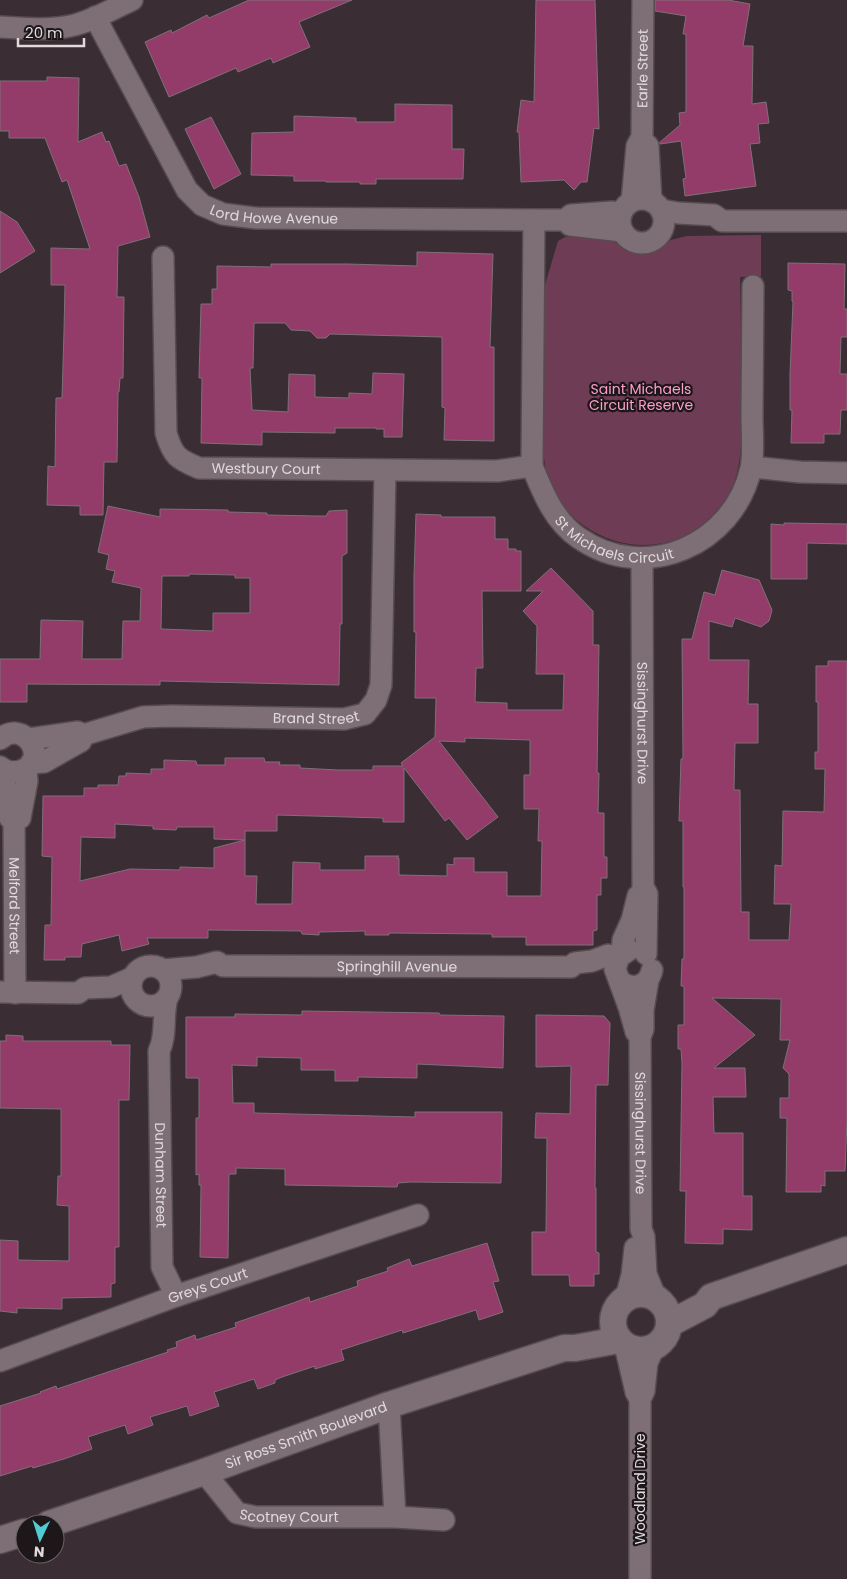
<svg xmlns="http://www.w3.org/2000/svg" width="847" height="1579" font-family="Poppins,sans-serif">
<rect width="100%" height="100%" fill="#3a2d33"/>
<path fill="#6e3d55" d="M761,235V276L740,277C741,315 741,352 741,390C741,419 744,452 735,480C732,490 725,501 718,509C683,551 627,556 583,525C569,515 556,501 550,484C540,455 542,422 542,391C542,361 543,330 543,300L545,285L558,241L565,237L598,236L621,244L632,251L642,252L667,241L687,236Z"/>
<g fill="#933c6a" stroke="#7f7077" fill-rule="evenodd">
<path d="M249,0H352L299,22L310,47L273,63L271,58L238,72L236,68L169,97L145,42L171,30L172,33L207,15L209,18Z"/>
<path d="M536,0H595L599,129L594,128L587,182H581L574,190L564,180L521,182L519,132H517L521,100L534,102Z"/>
<path d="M655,0H728L750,4L743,46H753L752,104L766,102L769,123L758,124L760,143L750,144L756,186L685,196L683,179L686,178L681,141L660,144L659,143L680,125L679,113L686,112V34H683L686,16L655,11Z"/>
<path d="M47,77L79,78L78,142L102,132L106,142L109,141L119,166L126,164L139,197L150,237L118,246L117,297H124L123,378H120L119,392H118L117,462H104L103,515H80V506L47,505L48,466L55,467L56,398H62L64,331L65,285H51V248L90,249L67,180L62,182L45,138H9V131H0V81H47Z"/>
<path d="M395,104L452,105V149H464L463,179H376V184H360V182H326V181H294V176L251,175L252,133L294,132V116L356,118V122H395Z"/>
<path d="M211,117L241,174L214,189L185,129Z"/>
<path d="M0,211L17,222L35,251L0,273Z"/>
<path d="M417,252L493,254L490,347H494V441L444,440L445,408L442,407V337L330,334L326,338H317L310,331L291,330L285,323H254L253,368H250L252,410L288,412L289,374L315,375V397L349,398V393L372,394L373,373L404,374L402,437H384V429H376V428H335V433L262,432V445L201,443L202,378H199L201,304H212V289H217V266L271,267V264H348L417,266Z"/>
<path d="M788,263L845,264L844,309H847V337H841L840,374H847V410H841L840,434H824V443H791L792,410H790V374L793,302L792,301V291L788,290Z"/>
<path d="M108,506L160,517V509L228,510V512L267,513V515L316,516H326L329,511L347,510V553L342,556V624H340L339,685L160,681V685L27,684V702H0V659H40L41,620L83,621L82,659H122L123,621H140L141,588L112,582L115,571L106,569L109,555L98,552ZM189,574L235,575V578H250V613H213V631L161,629L162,576H189Z"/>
<path d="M416,514L441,515V517H495V539H508V549H516V551H521V591H482L483,668H476L475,702L507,703V710H563L564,674H536L537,626L523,611L543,591H526L551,568L593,611V645H599L597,773H599L598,813H604V857H607V878H601V895H597V930L593,931V945H526V937H492V934L389,933V935H365V931L319,932V935L302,934L301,931L208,930V938H147L149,944L122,951L119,935L82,944L81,957H65V960H44L45,925H51L52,857L42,856L43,796H84V788H98V785H118L119,776H126V773L151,774V769H164V760L196,761L197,765H225V758H264L265,762H280L279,765H300V768L338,770H373V766H403L401,763L435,737L436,698H415L416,632H414V576ZM465,738L530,740V775H524V809H539L538,841H542L541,896H507V872H474V858H454V865L447,864V876L399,875V858H396L399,856H365V870H320V863L293,862L292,904H256L257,876H245V840L214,848V868L180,867V870L130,869L80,881L81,837L115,838V824L153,826V829L176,830L177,827H214V839L245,840V831H277V815L383,818V822H404V768L445,821L449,818L467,840L498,817L439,741L465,742Z"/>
<path d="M784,523L847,524V544L807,543V579H771V524L784,525Z"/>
<path d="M722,570L759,580L772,610L769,621L761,627L735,618L732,627L709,621V660H749L748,704H758V743H735L734,790H740L741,912H749V940H789L791,904H774L775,865L782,866L783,811L824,812L825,769H815V752H818V702H816V666H828V661H847V1119L845,1171H825V1186L821,1185V1192H786L787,1118H780V1098H789V1074L783,1068L790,1040H780L781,999L712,998L755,1035L714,1068H745L746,1097H713L714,1133H743V1196H752V1230L723,1229V1244L685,1243L686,1191H680L682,1063L681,1049H678V1025H684V986H681L682,959H684V887H683V821H679L681,759H683L682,639H692L704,592L715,595Z"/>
<path d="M302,1011L439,1013L440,1015L504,1016L503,1068L417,1064V1078L358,1077V1081H335V1070H301V1058L257,1057V1066L232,1065L233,1103H254V1113L415,1117V1112H502L501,1183L411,1182L398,1183L397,1187L285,1185V1169L236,1168V1174H229L228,1258L200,1257L201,1185H199V1174L196,1175V1118H199V1078H186V1017H235V1014L302,1015Z"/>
<path d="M536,1015L604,1016L610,1023L608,1085H596L595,1188H596V1252L599,1253V1274H594V1286H570L569,1275H532V1232H546L547,1138H535L536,1113L570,1114L571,1066L536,1067Z"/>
<path d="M6,1035L23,1036V1041H111V1045H130L129,1100H119V1247H115V1283L111,1284V1297L62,1298V1309L17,1308V1313L0,1311V1240L18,1241V1260L69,1261V1206L57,1205L58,1176H61V1109L0,1108V1041H6Z"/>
<path d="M487,1243L499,1281L493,1282L503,1312L479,1320L476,1310L403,1333L402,1330L341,1350L344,1360L315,1369V1366L282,1377L275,1380V1383L258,1389L254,1379L214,1392L219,1406L190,1416L187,1406L150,1417L153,1425L128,1434L125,1425L88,1437L92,1449L64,1459L33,1468L32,1466L0,1476V1406L41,1393L40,1392L56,1386L57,1389L168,1352L167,1350L177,1347L176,1342L195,1335L196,1340L236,1327L235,1323L293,1303L309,1297L310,1302L358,1286L357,1281L388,1271L387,1268L409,1259L412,1266Z"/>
</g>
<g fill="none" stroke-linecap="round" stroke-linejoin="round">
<defs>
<g id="minor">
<path id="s1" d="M95,17L187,190L202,205L223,214L256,218L534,220H565L571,215L612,212L621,214"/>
<path d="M0,27C23,28 48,31 70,26C91,22 112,9 132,0"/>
<path d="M646,144L648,146L651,201"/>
<circle cx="642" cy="221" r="22"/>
<path id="s2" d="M632,201L637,146L642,137L643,0"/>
<path d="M661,210L678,213L714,215L722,221H847"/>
<path id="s3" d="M534,220L532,466C543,493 554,521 579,538C645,584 734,545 751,468C754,454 752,430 752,415C752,372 753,329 753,286"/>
<path d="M570,225L622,231"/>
<path id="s4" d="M163,257L166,433C173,456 177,459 199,468L497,471L532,466"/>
<path d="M752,467L800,472L847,473"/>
<path id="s5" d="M642,558L643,887L647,894L646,954"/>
<path d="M0,739C25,718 49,759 23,770C14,774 7,772 0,767"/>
<path id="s6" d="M29,739L78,732L83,735L143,717L172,716L344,719L365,714L376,700L381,685L385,471"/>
<path d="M31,763L44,762L81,741L83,735"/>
<path id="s7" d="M0,767L8,795L10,818L14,821L15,993"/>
<path d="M15,821L20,818L27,781L26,769"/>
<path d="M629,950L619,957L615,969L629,1007L636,1032"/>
<path d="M622,954L623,940L632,920L638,896"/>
<circle cx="151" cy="986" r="20"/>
<path id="s8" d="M163,970L197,967L217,962L223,966L571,967L575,963L592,961L608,955L619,957"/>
<path id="s9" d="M648,980L643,1010V1029L640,1037L641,1229L644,1237L646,1274L656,1299"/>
<path d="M620,981C633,992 649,985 652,970"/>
<path d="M0,992L78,993L85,988L111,987L132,978"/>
<path id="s10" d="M167,998C162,1016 167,1035 159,1051L162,1267L176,1296"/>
<path d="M626,1298L632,1275L635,1248"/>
<path d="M625,1345L636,1392L640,1399"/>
<path id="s11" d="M0,1361L176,1296L418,1215"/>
<path d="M389,1405L395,1517"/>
<path id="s12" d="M204,1472L237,1513L256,1517H395L444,1520"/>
<path d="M640,1579V1399L644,1391L647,1363L654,1347"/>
</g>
<g id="tertiary">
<circle cx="641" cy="1322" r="28"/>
<path d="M669,1324L705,1305L711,1297L847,1250"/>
<path id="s13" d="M49,1524L204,1472L389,1405L564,1348H575L619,1340"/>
<path d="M0,1540L25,1532"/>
</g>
</defs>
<use href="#minor" stroke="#574c50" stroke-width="24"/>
<use href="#tertiary" stroke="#574c50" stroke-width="29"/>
<use href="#minor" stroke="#7d6f75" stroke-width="21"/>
<use href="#tertiary" stroke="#7d6f75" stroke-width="26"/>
</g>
<g text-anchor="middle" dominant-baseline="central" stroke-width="4.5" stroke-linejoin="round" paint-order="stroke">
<g font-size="14" fill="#e1d9dc" stroke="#1d171a">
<text stroke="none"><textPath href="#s2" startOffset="134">Earle Street</textPath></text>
<text stroke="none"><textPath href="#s1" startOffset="291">Lord Howe Avenue</textPath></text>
<text stroke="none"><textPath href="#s4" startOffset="294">Westbury Court</textPath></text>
<text stroke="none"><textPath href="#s3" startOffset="368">St Michaels Circuit</textPath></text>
<text stroke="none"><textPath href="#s6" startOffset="291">Brand Street</textPath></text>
<text stroke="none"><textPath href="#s5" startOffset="165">Sissinghurst Drive</textPath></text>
<text stroke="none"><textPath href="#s7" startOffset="142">Melford Street</textPath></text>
<text stroke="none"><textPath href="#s8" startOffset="236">Springhill Avenue</textPath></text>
<text stroke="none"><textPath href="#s9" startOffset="154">Sissinghurst Drive</textPath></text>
<text stroke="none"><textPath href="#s10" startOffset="178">Dunham Street</textPath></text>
<text stroke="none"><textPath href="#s11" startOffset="221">Greys Court</textPath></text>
<text stroke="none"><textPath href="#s13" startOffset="272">Sir Ross Smith Boulevard</textPath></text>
<text transform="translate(640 1489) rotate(-90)">Woodland Drive</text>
<text stroke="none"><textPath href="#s12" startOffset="105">Scotney Court</textPath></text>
</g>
<g font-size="14" fill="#fd9ecb" stroke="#1d171a">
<text x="641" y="389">Saint Michaels<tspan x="641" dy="16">Circuit Reserve</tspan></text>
</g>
</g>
<g transform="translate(40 1539) rotate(184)"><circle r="24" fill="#1d171a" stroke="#6b6568"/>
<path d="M0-4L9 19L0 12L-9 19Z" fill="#51ccd2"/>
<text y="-8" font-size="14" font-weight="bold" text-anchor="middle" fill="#e1d9dc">N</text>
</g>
<path d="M18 38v8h66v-8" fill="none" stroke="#e1d9dc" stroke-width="2.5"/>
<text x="25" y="38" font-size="15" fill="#e1d9dc" stroke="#1d171a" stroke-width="4" paint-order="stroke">20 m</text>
</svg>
